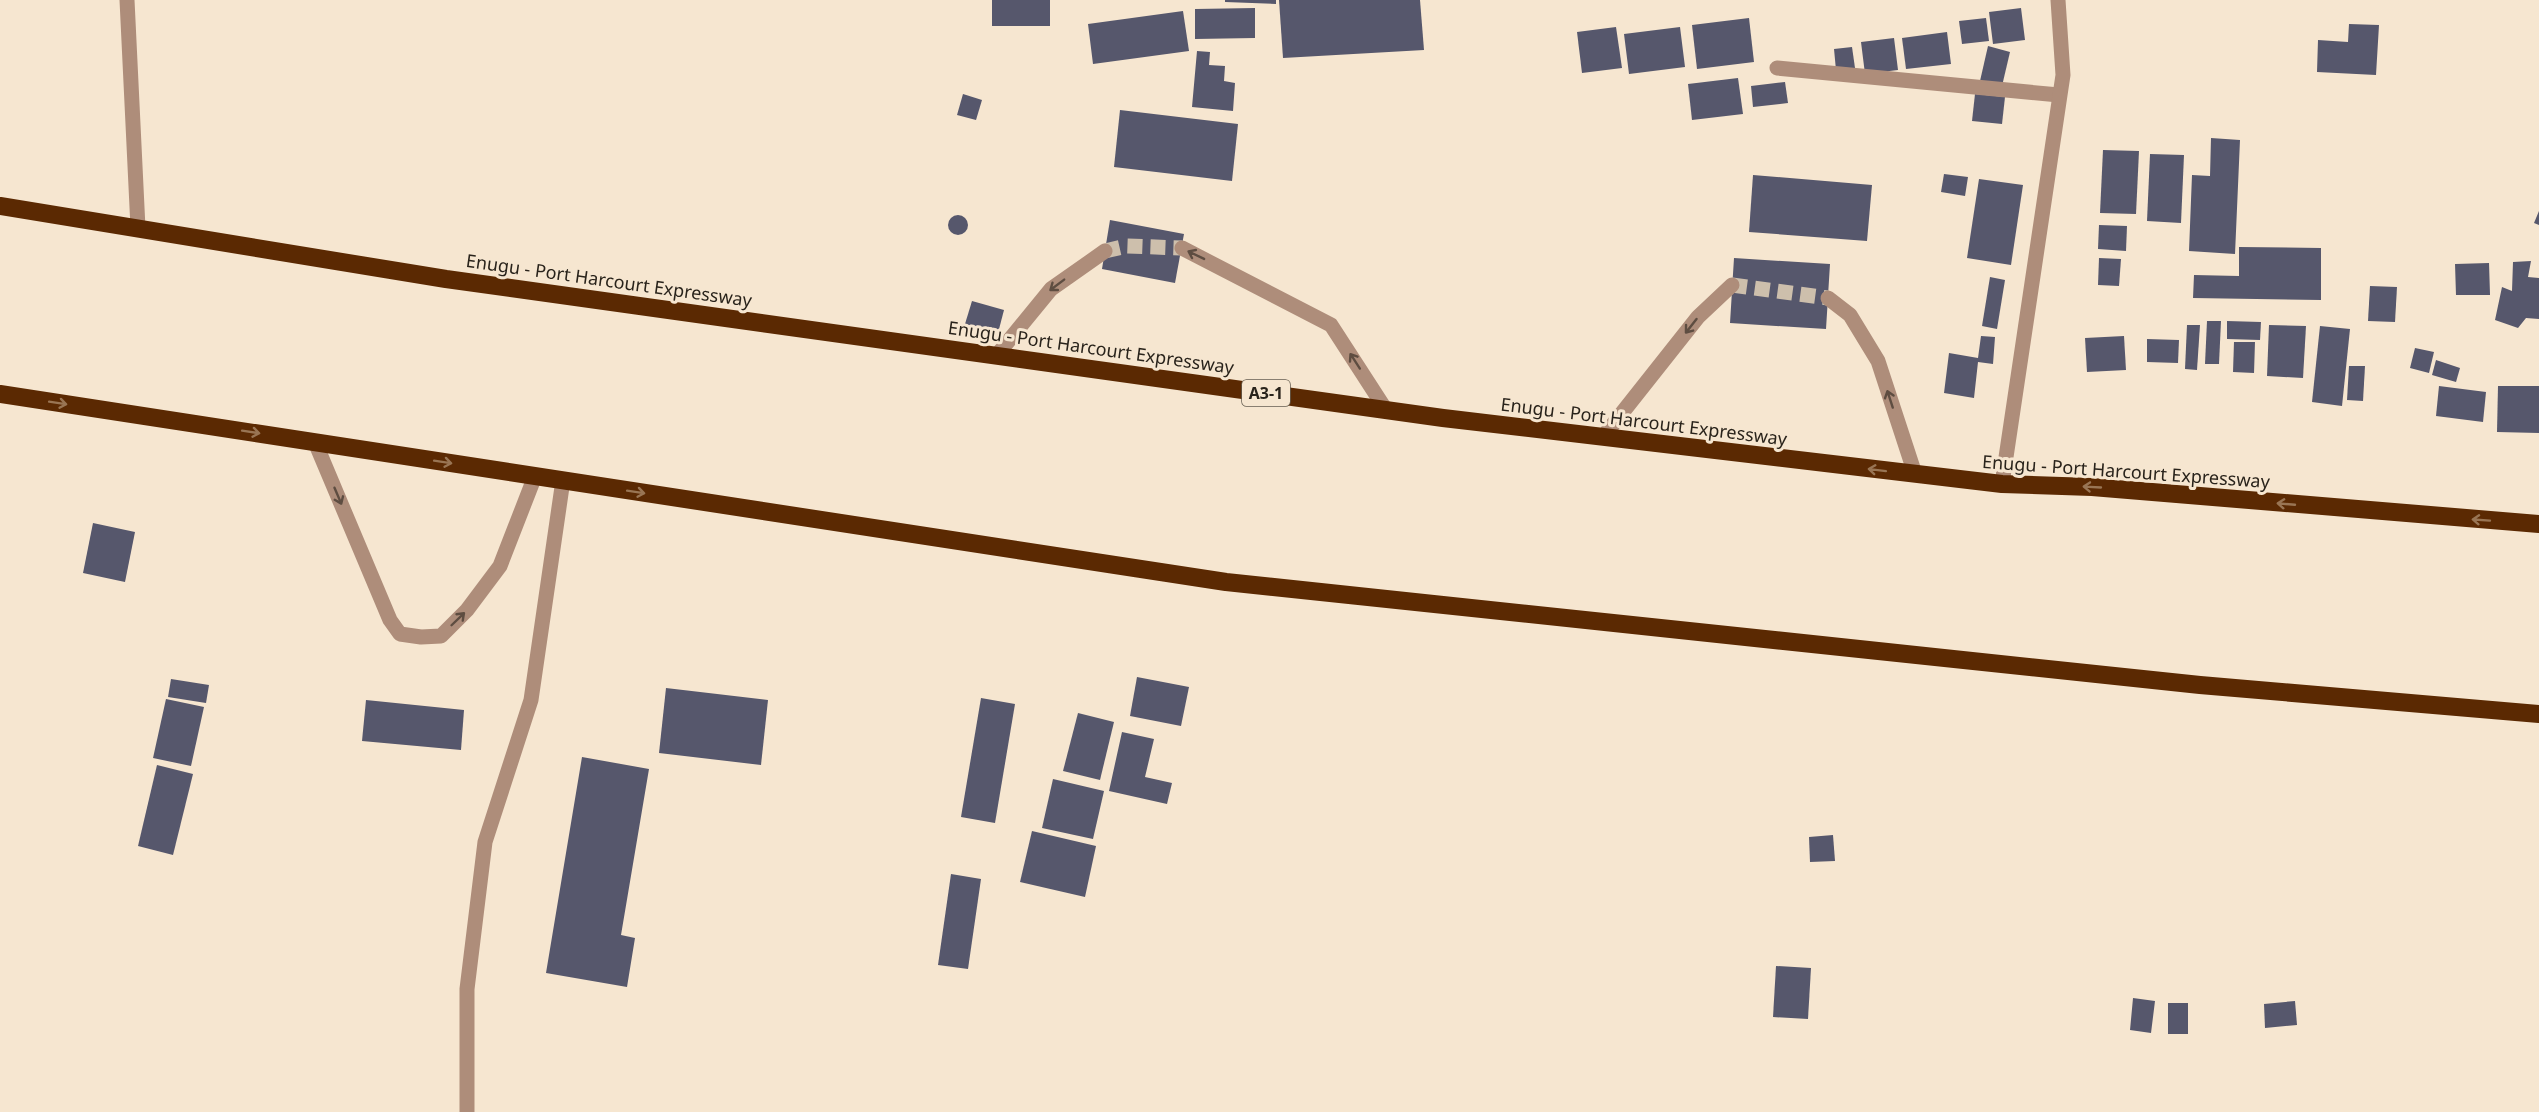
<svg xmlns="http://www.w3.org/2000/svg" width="2539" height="1112" font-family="'Noto Sans',sans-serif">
<rect width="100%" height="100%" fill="#f6e6d0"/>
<g fill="#56576c">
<rect x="992" y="0" width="58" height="26"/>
<path d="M1225,0H1276V4L1225,2Z"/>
<path d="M1279,0H1420L1424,50L1283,58Z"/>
<path d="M1255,8V38L1195,39V9Z"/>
<path d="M2021,8L2025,40L1993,44L1989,12Z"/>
<path d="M1183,11L1189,51L1093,64L1088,24Z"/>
<path d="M1749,18L1754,62L1697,69L1692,25Z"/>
<path d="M1986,18L1989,41L1962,44L1959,21Z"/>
<path d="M2349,24L2379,25L2376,75L2317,72L2318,40L2348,42Z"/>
<path d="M1616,27L1622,68L1582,73L1577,32Z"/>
<path d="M1680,27L1685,67L1629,74L1624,34Z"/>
<path d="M1947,32L1951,64L1906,69L1902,38Z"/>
<path d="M1894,38L1898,70L1865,74L1861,42Z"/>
<path d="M1988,46L2010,52L2002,86L1980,81Z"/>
<path d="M1852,47L1855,68L1836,70L1834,49Z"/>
<path d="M1197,51L1210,52L1209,65L1225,66L1224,81L1235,83L1233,111L1192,107Z"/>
<path d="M1738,78L1743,114L1692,120L1688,84Z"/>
<path d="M1785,82L1788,103L1753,107L1751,86Z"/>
<path d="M963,94L982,100L976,120L957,115Z"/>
<path d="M1975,94L2005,97L2002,124L1972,121Z"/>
<path d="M1120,110L1238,124L1232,181L1114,167Z"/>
<path d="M2211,138L2240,140L2235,254L2189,251L2192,175L2210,176Z"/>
<path d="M2103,150L2139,151L2136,214L2100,213Z"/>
<path d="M2150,154L2184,155L2181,223L2147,221Z"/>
<path d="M1944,174L1968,177L1965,196L1941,192Z"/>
<path d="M1753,175L1872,185L1867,241L1749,232Z"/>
<path d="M1979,179L2023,185L2011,265L1967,258Z"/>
<path d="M2539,211V225L2534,223Z"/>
<circle cx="958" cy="225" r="10"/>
<path d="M1110,220L1184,234L1175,283L1102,269Z"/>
<path d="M2099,225L2127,226L2126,251L2098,249Z"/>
<path d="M2239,247L2321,248V300L2193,298L2194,275L2239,276Z"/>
<path d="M1734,258L1830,264L1826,329L1730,323Z"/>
<path d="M2099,258L2121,259L2119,286L2098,285Z"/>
<path d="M2531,261L2528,277L2539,278V319L2526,318L2518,328L2495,320L2502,287L2512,291L2513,262Z"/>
<path d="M2489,263L2490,295H2456L2455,264Z"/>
<path d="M1990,277L2005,280L1997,329L1982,326Z"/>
<path d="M2370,286L2397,287L2395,322L2368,321Z"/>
<path d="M972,301L1004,310L998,333L965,324Z"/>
<path d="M2207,321H2221L2219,364H2205Z"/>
<path d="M2227,321L2261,322L2260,340L2227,339Z"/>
<path d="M2187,325H2200L2197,370L2185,369Z"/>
<path d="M2269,325L2306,326L2303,378L2267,376Z"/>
<path d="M2320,326L2350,329L2342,406L2312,402Z"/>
<path d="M1981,336L1995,337L1993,364L1978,362L1974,398L1944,393L1949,353L1978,358Z"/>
<path d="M2124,336L2126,370L2087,372L2085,338Z"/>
<path d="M2147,339L2179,340L2178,363L2147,362Z"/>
<path d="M2234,342H2255L2254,373L2233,372Z"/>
<path d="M2415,348L2434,352L2429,373L2410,368Z"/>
<path d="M2436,360L2460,368L2456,382L2432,375Z"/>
<path d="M2349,366H2365L2363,401L2347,400Z"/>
<path d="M2439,386L2486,392L2483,422L2436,416Z"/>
<path d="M2498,386H2539V433L2497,432Z"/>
<path d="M93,523L135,532L125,582L83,573Z"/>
<path d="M1137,677L1189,687L1181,726L1130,716Z"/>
<path d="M171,679L209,685L206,703L168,697Z"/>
<path d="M666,688L768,700L761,765L659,753Z"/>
<path d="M981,698L1015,704L995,823L961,817Z"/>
<path d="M166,699L204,707L191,766L153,758Z"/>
<path d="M366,700L464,710L461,750L362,741Z"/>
<path d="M1078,713L1114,722L1100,780L1063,771Z"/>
<path d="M1122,732L1154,739L1145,777L1172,783L1167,804L1109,791Z"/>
<path d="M582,757L649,769L621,935L635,938L627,987L546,973Z"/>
<path d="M157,765L193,774L173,855L138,846Z"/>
<path d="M1053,779L1104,791L1093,839L1042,828Z"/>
<path d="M1032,831L1096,846L1085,897L1020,882Z"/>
<path d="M1833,835L1835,861L1810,862L1809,837Z"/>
<path d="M951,874L981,879L968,969L938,965Z"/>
<path d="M1776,966L1811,968L1808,1019L1773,1017Z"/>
<path d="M2133,998L2155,1001L2151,1033L2130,1030Z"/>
<path d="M2295,1001L2297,1025L2265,1028L2264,1004Z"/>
<rect x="2168" y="1003" width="20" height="31"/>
</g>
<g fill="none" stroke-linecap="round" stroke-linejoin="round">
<g stroke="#cdbfac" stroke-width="15" stroke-dasharray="15 8" stroke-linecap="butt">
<path d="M1105,251L1127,246L1182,248"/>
<path d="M1732,285L1828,298"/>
</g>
<g stroke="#ae8d7a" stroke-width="15">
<path d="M127,0L138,228"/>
<path d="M1777,68L2059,95"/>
<path d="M1182,248L1331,325L1386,410"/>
<path d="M1828,298L1850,315L1878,361L1915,474"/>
<path d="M997,355L1051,289L1105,251"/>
<path d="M1603,437L1698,317L1732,285"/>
<path d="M315,442L390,620L400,634L421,637L441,636L467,610L500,566L535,476"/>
<path d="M2002,484L2063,75L2058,0"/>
<path d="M467,1112V989L485,842L531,700L563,480"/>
</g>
<g stroke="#5b2902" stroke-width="18">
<path d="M0,206L446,279L1443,418L2002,484L2092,487L2539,524"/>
<path d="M0,394L1226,582L2200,685L2539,714"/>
</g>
</g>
<defs><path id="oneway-shaft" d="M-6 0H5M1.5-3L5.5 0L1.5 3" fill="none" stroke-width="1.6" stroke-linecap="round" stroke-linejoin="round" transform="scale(1.5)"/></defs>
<g stroke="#5e4d41">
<use href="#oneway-shaft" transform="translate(1196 255) rotate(-154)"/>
<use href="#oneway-shaft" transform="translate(1057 285) rotate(143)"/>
<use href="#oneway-shaft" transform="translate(1691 326) rotate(128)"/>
<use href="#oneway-shaft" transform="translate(1355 361) rotate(-123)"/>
<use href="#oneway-shaft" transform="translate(1890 399) rotate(-108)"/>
<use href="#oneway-shaft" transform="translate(338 496) rotate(67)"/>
<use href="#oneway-shaft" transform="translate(458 619) rotate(-44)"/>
</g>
<g stroke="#997554">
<use href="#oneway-shaft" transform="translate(58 403) rotate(9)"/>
<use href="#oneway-shaft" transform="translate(251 432) rotate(9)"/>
<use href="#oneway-shaft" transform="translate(443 462) rotate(9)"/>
<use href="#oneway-shaft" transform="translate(1877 470) rotate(-173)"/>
<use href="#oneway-shaft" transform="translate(2092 487) rotate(-177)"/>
<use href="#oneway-shaft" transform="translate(636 492) rotate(9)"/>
<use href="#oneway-shaft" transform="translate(2286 504) rotate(-175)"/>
<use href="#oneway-shaft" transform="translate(2481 520) rotate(-176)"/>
</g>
<g text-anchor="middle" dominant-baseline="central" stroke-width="6" stroke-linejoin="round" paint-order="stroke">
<rect fill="#f6e6d0" stroke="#665e51" stroke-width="1.5" x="1242" y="380" width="48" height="26" rx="4.5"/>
<g font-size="16" font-weight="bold" fill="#29231b">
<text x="1266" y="393">A3-1</text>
</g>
<g font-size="18" fill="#29231b" stroke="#f6e6d0">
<text transform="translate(609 280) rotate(8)">Enugu - Port Harcourt Expressway</text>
<text transform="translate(1091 347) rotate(8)">Enugu - Port Harcourt Expressway</text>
<text transform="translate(1644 421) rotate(7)">Enugu - Port Harcourt Expressway</text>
<text transform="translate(2126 471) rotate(4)">Enugu - Port Harcourt Expressway</text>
</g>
</g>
</svg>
